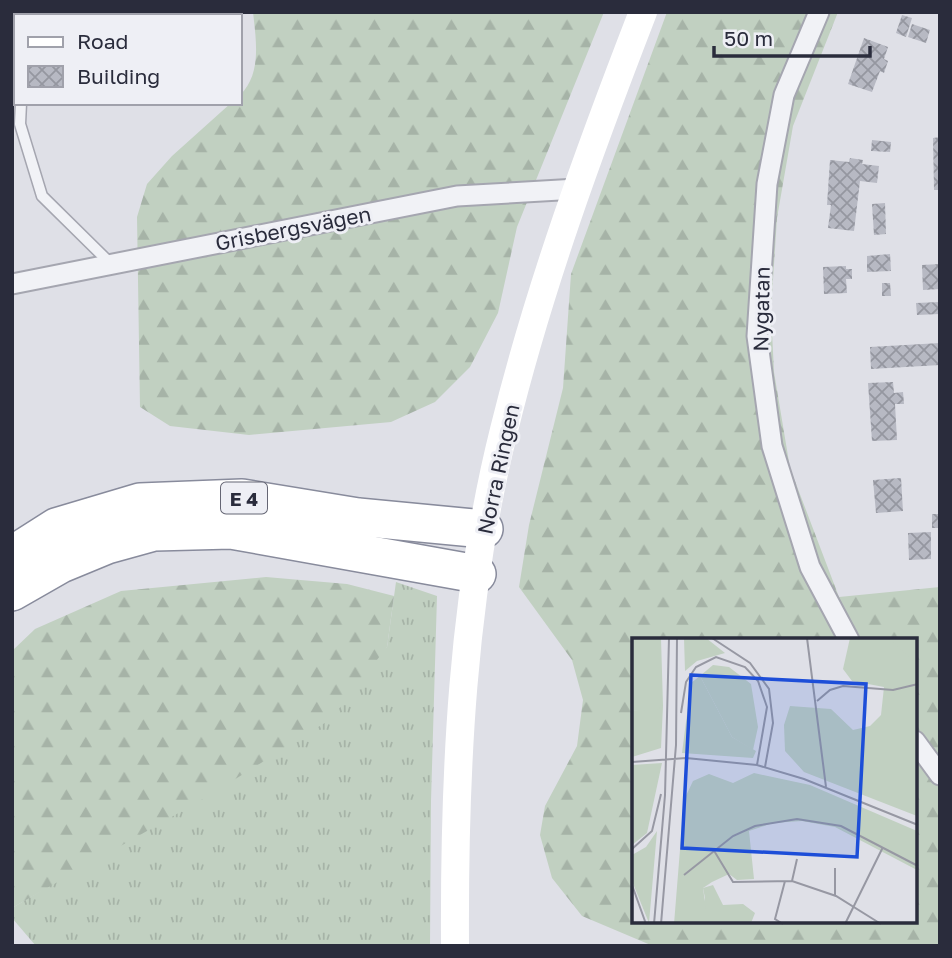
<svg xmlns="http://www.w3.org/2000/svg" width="952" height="958" font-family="'Golos Text',sans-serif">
<defs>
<pattern id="grass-tufts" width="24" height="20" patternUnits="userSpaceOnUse" patternTransform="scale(1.75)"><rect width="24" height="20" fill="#c1d0c1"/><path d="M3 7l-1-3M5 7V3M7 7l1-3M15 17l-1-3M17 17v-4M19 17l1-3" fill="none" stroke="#a6b3a7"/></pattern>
<pattern id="forest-firs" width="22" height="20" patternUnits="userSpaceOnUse" patternTransform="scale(1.75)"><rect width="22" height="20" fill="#c1d0c1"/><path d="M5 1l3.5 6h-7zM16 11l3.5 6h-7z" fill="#a6b3a7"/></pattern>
<pattern id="building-cross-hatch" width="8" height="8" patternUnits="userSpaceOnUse" patternTransform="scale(1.75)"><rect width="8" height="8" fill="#b7b9c3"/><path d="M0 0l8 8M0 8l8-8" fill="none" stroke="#9597a0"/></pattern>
</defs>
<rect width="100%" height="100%" fill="#dfe0e7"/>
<path fill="url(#grass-tufts)" d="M396,582L437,596L431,801L430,946H36L12,918V908L76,870L387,647Z"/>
<g fill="url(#forest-firs)" fill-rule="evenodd">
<path d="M253,12H604L517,227L498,313L470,367L435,402L391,422L249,435L170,426L140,407L137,217L147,184L172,156L231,103H240V95C262,74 256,40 253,12Z"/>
<path d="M667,12H838L793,126L777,218L771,311L774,372L790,468L839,597L940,587V946H653L582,916L552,878L540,835L545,806L577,746L583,700L572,660L519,587L529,525L563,388L571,274ZM634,640H915V921H634Z"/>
<path d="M266,577L347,584L394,596L387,647L331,719L210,795L12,908V651L35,629L121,591Z"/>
</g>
<g fill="url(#building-cross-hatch)">
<path d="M902,15L912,18L906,37L896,33Z"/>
<path d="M912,24L930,30L926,43L908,37Z"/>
<path d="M864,38L888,47L884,59L888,61L884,73L880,71L872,92L848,84Z"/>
<path d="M940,137V190H934L933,138Z"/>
<path d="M872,140L891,142L890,152L871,151Z"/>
<path d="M850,158L863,160L862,164L879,166L877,183L860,181L854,231L828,228L831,205H827L830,160L849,162Z"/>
<path d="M885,203L886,234L874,235L872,204Z"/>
<path d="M890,254L891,271L867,272V256Z"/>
<path d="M940,264V289L923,290L922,265Z"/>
<path d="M846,266V269H852V279H846L847,293L824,294L823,267Z"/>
<path d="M882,283H890L891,296H882Z"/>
<path d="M940,302V314L917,315L916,303Z"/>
<path d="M940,343V365L871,369L870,347Z"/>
<path d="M893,382L894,393L903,392L904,404H895L897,440L872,441L868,383Z"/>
<path d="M901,478L903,511L876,513L873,480Z"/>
<rect x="932" y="514" width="8" height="14"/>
<path d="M931,532V559L909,560L908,533Z"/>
</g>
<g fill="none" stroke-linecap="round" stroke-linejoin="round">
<defs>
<g id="service">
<path d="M23,16V12"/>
<path d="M21,103L20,124L42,196L111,264"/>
</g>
<g id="minor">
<path d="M819,12L784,95L767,184L757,336L772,446L810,567L849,640"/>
<path d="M12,284L457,196L577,189"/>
<path d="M915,741L940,775"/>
</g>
<g id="motorway">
<path d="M12,555L56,527L140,502L242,498L358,517L484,529"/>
<path d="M12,592L61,564L107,545L154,532L231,530L477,574"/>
</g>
</defs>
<use href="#service" stroke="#a5a6b0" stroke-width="13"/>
<use href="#minor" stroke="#a5a6b0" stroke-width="23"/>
<use href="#motorway" stroke="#888b9c" stroke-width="40"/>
<use href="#service" stroke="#f1f2f6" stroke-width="10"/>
<use href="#minor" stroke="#f1f2f6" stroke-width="19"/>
<path stroke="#fff" stroke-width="28" d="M455,946C454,773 462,598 504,430C539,287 590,149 643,12"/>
<use href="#motorway" stroke="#fff" stroke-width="37"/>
</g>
<g text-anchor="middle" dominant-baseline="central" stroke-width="6" stroke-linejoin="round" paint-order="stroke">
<rect fill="#eeeff5" stroke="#656674" stroke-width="2" x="221" y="482.5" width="46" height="31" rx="5"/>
<g font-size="19" font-weight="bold" fill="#2a2c3c">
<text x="244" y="498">E 4</text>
</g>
<g font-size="21" fill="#2a2c3c" stroke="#eeeff5">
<text transform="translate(293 228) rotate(-11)">Grisbergsvägen</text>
<text transform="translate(761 309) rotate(-89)">Nygatan</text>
<text transform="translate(498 469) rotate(-78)">Norra Ringen</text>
</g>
</g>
<g transform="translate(632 638)">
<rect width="285" height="285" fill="#dfe0e7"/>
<path d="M52,0H74L93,15L65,23L53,33ZM68,38L100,99L124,113L121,120L50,115L59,45ZM31,68L29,110L0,119V73ZM30,125L15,195L0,207V127ZM25,193L17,285L0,243V217L14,209ZM81,247L91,267L111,266L123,275L119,285L67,286L73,260L71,250Z" fill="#c1d0c1"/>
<path d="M0,0H29L31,68L26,71L0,73ZM218,0H285V178L172,134L153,113L152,87L158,68L199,71L221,92L238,88L249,77L252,49L220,43L211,31ZM81,27L97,29L119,46L126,89L121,112L100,99L68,38ZM122,135L178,147L285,193V232L203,189L170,183L141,185L117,193L122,241L105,242L97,236L80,244L71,250L74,272L67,285L42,286L52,162L61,143L77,136L101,145Z" fill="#c1d0c1"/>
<path d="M257,0H285V28V27Z" fill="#c1d0c1"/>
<path fill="none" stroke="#9798a3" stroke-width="2" d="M80,0L118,25L137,51L141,85L133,129M175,0L194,149M185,63L198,52L211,48L261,52L286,46M49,75L54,44L64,29L84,19L113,29L126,43L135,69L125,127M0,124L54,120L125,127L172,141L286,187M0,211L20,193L29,156M81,211L101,244L160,243L204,258L249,286M52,237L101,198L123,188L165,181L209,188L286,228M160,243L165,221M0,247L14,286M203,258V230M22,286L33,157L37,0M29,286L44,107L45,0M151,286L143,281L153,243M213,286L251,209"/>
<path fill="#1d4ed8" fill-opacity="0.15" stroke="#1d4ed8" stroke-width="3.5" d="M59,37L234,46L225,219L50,210Z"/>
<rect width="285" height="285" fill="none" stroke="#2a2c3c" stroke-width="3.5"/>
</g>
<rect width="952" height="958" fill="none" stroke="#2a2c3c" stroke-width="28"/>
<rect x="14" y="14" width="228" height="91" fill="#eeeff5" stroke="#a0a1ab" stroke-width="2"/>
<rect x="28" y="37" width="35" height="10" fill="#ffffff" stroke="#a0a1ab" stroke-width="2"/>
<text x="77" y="49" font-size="21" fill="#2a2c3c">Road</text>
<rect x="28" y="66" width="35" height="21" fill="url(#building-cross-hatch)" stroke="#a0a1ab" stroke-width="2"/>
<text x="77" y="84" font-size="21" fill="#2a2c3c">Building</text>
<path d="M714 46v10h156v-10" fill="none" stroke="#2a2c3c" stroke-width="3.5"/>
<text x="724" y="46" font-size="21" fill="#2a2c3c" stroke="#eeeff5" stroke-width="5" paint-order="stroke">50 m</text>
</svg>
